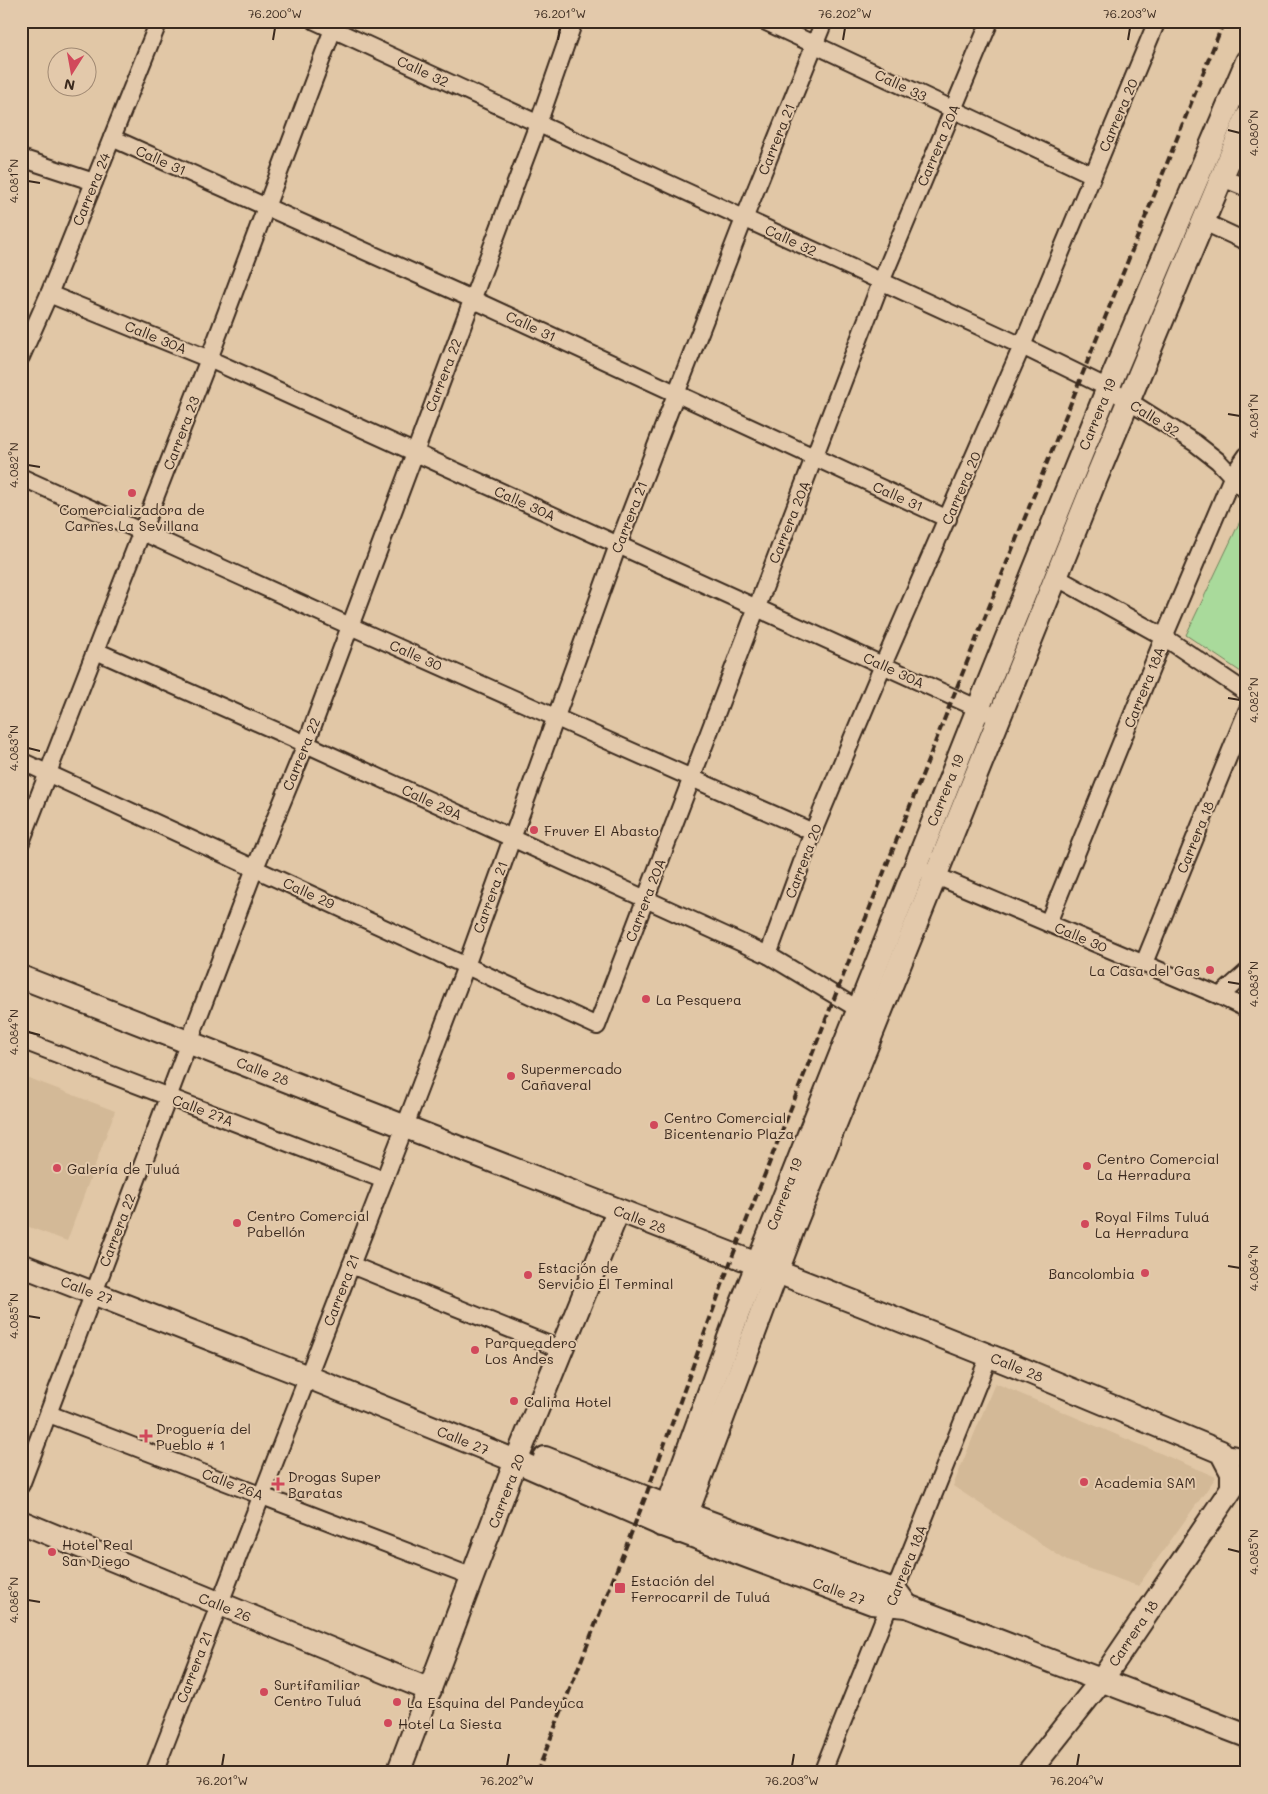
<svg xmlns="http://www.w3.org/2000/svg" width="1268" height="1794" font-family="Mali,sans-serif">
<rect width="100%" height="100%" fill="#e1c7a6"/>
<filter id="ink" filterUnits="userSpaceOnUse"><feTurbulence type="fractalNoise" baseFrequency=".02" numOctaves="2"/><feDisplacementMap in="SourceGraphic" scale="10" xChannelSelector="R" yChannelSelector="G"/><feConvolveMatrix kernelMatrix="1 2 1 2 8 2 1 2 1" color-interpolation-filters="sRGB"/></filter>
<g filter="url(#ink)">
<g fill="#d3b997">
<path d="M21,1075L115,1111L67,1241L21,1224Z"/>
<path d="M995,1383L1216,1477L1138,1586L1067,1561L953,1486Z"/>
</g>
<path fill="#a9da9b" stroke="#72825c" d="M1242,517L1247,523V676L1186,635Z"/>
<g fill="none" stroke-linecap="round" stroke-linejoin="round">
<defs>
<g id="street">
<path d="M315,21L1022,346L1108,388L1195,443L1218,461L1247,492"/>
<path d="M764,21L1093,175"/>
<path d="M112,138L472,299L948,519"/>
<path d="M21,158L94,182"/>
<path d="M1220,177L1247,188"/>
<path d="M1202,221L1247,242"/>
<path d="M49,294L209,359L988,713"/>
<path d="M21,357L49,294L159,21"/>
<path d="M21,477L350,626L813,832"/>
<path d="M1056,577L1164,637L1247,693"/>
<path d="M96,651L306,744L768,955L858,1009"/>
<path d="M21,761L597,1026L881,282L990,21"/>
<path d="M21,842L209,359L336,21"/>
<path d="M927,872L1220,996L1247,1009"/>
<path d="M1048,923L1164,637L1233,475L1247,455"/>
<path d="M768,955L813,832L883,665L1022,346L1157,21"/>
<path d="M1144,963L1247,711"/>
<path d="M1220,996L1247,972"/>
<path d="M21,1040L384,1180"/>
<path d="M351,1265L562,1350"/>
<path d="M49,1414L473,1577"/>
<path d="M1221,1452L1247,1457"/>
<path d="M21,1485L189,1042L255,868L306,744L538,124L574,21"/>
<path d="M154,1773L405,1126L466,966L618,545L676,394L744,219L824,21"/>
<path d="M822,1773L989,1356"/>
</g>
<g id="secondary">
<path d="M21,977L862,1305L1010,1364L1221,1452L1232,1473V1488L1101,1681L1028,1773"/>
<path d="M21,1265L308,1377L516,1461L658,1523L872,1603L907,1606L1247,1736"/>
<path d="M545,1458L687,1514L896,1591L907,1606"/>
<path d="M21,1522L430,1690"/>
<path d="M661,1525L738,1313L978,709L1108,388L1247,61"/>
<path d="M680,1532L794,1226L1092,488L1247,117"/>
<path d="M398,1773L516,1461L618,1211"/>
</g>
</defs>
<use href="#street" stroke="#3b2a1e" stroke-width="20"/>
<use href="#secondary" stroke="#3b2a1e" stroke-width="26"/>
<use href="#street" stroke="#e3c9ab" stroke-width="16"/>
<use href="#secondary" stroke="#e3c9ab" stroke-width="22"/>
<path stroke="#3b2a1e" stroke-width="4" stroke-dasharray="8 4" stroke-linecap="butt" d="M537,1773L645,1498L733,1255L953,697L1224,21"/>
</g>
</g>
<path fill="none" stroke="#3b2a1e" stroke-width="2" d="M273,40L275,28M558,40L560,28M843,40L845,28M1128,40L1130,28M1228,130L1240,133M28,181L40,183M1228,414L1240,416M28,465L40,467M1228,698L1240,700M28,748L40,751M1228,982L1240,984M28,1032L40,1035M1228,1266L1240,1268M28,1316L40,1318M1228,1549L1240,1552M28,1600L40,1602M222,1766L224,1754M507,1766L509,1754M792,1766L794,1754M1077,1766L1079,1754"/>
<g fill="#d1495b" stroke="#e3c9ab" stroke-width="2">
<circle cx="132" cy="493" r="5"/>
<circle cx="534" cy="830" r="5"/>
<circle cx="1210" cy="970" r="5"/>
<circle cx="646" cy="999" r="5"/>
<circle cx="511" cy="1076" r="5"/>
<circle cx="654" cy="1125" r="5"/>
<circle cx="1087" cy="1166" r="5"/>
<circle cx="57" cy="1168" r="5"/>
<circle cx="237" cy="1223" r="5"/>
<circle cx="1085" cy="1224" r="5"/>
<circle cx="1145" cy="1273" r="5"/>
<circle cx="528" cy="1275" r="5"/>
<circle cx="475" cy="1350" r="5"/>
<circle cx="514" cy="1401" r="5"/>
<path d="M143.5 1428.5h5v5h5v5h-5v5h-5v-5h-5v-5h5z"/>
<circle cx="1084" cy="1482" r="5"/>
<path d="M275.5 1476.5h5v5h5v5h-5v5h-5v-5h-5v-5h5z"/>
<circle cx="52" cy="1552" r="5"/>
<rect x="614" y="1582" width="12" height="12" rx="2.5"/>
<circle cx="264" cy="1692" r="5"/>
<circle cx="397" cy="1702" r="5"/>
<circle cx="388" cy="1723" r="5"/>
</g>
<g text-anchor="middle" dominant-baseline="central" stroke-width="4" stroke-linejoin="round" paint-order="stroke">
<g font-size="14" fill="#3b2a1e" stroke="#e3c9ab">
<text transform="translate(423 71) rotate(25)">Calle 32</text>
<text transform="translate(901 85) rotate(25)">Calle 33</text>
<text transform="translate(1118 115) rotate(-67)">Carrera 20</text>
<text transform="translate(776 139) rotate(-68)">Carrera 21</text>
<text transform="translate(938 145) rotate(-67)">Carrera 20A</text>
<text transform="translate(161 160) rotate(24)">Calle 31</text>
<text transform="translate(91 189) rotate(-68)">Carrera 24</text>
<text transform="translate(791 240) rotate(25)">Calle 32</text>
<text transform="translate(531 326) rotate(25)">Calle 31</text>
<text transform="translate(156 337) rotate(22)">Calle 30A</text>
<text transform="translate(443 375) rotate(-69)">Carrera 22</text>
<text transform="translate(1097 414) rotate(-68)">Carrera 19</text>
<text transform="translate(1155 418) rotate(32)">Calle 32</text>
<text transform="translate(181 433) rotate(-69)">Carrera 23</text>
<text transform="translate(961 488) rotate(-67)">Carrera 20</text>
<text transform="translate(898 496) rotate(24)">Calle 31</text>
<text transform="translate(525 503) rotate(24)">Calle 30A</text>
<text transform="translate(629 517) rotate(-69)">Carrera 21</text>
<text transform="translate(789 522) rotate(-68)">Carrera 20A</text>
<text transform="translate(416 655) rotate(24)">Calle 30</text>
<text transform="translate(894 670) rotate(25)">Calle 30A</text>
<text transform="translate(1144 687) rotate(-68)">Carrera 18A</text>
<text transform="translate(301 754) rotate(-68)">Carrera 22</text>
<text transform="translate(945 790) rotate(-68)">Carrera 19</text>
<text transform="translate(432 802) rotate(25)">Calle 29A</text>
<text transform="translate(1195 837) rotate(-68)">Carrera 18</text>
<text transform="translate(803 861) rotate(-69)">Carrera 20</text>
<text transform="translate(309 893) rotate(25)">Calle 29</text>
<text transform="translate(490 897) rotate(-70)">Carrera 21</text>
<text transform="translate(645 900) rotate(-69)">Carrera 20A</text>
<text transform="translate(1081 937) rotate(23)">Calle 30</text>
<text transform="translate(263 1071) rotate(21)">Calle 28</text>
<text transform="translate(203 1110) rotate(21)">Calle 27A</text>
<text transform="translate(784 1194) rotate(-69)">Carrera 19</text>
<text transform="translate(640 1219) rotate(21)">Calle 28</text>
<text transform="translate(117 1230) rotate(-69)">Carrera 22</text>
<text transform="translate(87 1290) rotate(21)">Calle 27</text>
<text transform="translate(341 1290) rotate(-69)">Carrera 21</text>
<text transform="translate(1017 1367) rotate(22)">Calle 28</text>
<text transform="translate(463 1440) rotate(22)">Calle 27</text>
<text transform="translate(233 1484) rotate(21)">Calle 26A</text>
<text transform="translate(506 1491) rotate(-69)">Carrera 20</text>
<text transform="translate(906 1565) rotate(-68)">Carrera 18A</text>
<text transform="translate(839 1591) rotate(20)">Calle 27</text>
<text transform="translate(225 1607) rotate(22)">Calle 26</text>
<text transform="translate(1133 1633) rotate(-56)">Carrera 18</text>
<text transform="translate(194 1667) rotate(-69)">Carrera 21</text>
</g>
<g font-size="14" fill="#3b2a1e" stroke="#e3c9ab" text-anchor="start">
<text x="132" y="509" text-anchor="middle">Comercializadora de<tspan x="132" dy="16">Carnes La Sevillana</tspan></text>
<text x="544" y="830">Fruver El Abasto</text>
<text x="1200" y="970" text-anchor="end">La Casa del Gas</text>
<text x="656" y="999">La Pesquera</text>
<text x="521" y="1068">Supermercado<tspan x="521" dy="16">Cañaveral</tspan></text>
<text x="664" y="1117">Centro Comercial<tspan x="664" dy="16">Bicentenario Plaza</tspan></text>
<text x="1097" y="1158">Centro Comercial<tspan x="1097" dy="16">La Herradura</tspan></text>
<text x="67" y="1168">Galería de Tuluá</text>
<text x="247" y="1215">Centro Comercial<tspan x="247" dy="16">Pabellón</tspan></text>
<text x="1095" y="1216">Royal Films Tuluá<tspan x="1095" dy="16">La Herradura</tspan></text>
<text x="538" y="1267">Estación de<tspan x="538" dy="16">Servicio El Terminal</tspan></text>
<text x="1135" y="1273" text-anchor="end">Bancolombia</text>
<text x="485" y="1342">Parqueadero<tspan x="485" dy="16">Los Andes</tspan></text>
<text x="524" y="1401">Calima Hotel</text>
<text x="156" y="1428">Droguería del<tspan x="156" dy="16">Pueblo # 1</tspan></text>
<text x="288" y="1476">Drogas Super<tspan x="288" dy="16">Baratas</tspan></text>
<text x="1094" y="1482">Academia SAM</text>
<text x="62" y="1544">Hotel Real<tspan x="62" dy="16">San Diego</tspan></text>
<text x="631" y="1580">Estación del<tspan x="631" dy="16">Ferrocarril de Tuluá</tspan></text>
<text x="274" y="1684">Surtifamiliar<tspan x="274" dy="16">Centro Tuluá</tspan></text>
<text x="407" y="1702">La Esquina del Pandeyuca</text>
<text x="398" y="1723">Hotel La Siesta</text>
</g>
</g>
<rect width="1268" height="1794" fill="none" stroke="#e3c9ab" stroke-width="55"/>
<g transform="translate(72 72) rotate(191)"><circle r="24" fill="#e3c9ab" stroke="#a08973"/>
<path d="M0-4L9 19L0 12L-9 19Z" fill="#d1495b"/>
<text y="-8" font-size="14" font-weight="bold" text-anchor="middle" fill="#3b2a1e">N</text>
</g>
<rect x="28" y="28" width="1212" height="1738" fill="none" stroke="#3b2a1e" stroke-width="2"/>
<g font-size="12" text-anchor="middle" fill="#3b2a1e">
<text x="275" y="18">76.200°W</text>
<text x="560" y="18">76.201°W</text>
<text x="845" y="18">76.202°W</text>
<text x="1130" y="18">76.203°W</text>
<text transform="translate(1254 133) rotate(-90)" y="4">4.080°N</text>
<text transform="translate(14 181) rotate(-90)" y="4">4.081°N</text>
<text transform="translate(1254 416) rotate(-90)" y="4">4.081°N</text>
<text transform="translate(14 465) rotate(-90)" y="4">4.082°N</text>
<text transform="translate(1254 700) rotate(-90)" y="4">4.082°N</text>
<text transform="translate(14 748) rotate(-90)" y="4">4.083°N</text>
<text transform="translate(1254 984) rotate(-90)" y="4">4.083°N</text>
<text transform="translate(14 1032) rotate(-90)" y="4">4.084°N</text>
<text transform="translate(1254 1268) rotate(-90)" y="4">4.084°N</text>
<text transform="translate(14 1316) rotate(-90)" y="4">4.085°N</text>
<text transform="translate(1254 1552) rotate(-90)" y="4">4.085°N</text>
<text transform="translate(14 1600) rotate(-90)" y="4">4.086°N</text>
<text x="222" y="1785">76.201°W</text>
<text x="507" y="1785">76.202°W</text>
<text x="792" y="1785">76.203°W</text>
<text x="1077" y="1785">76.204°W</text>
</g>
</svg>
